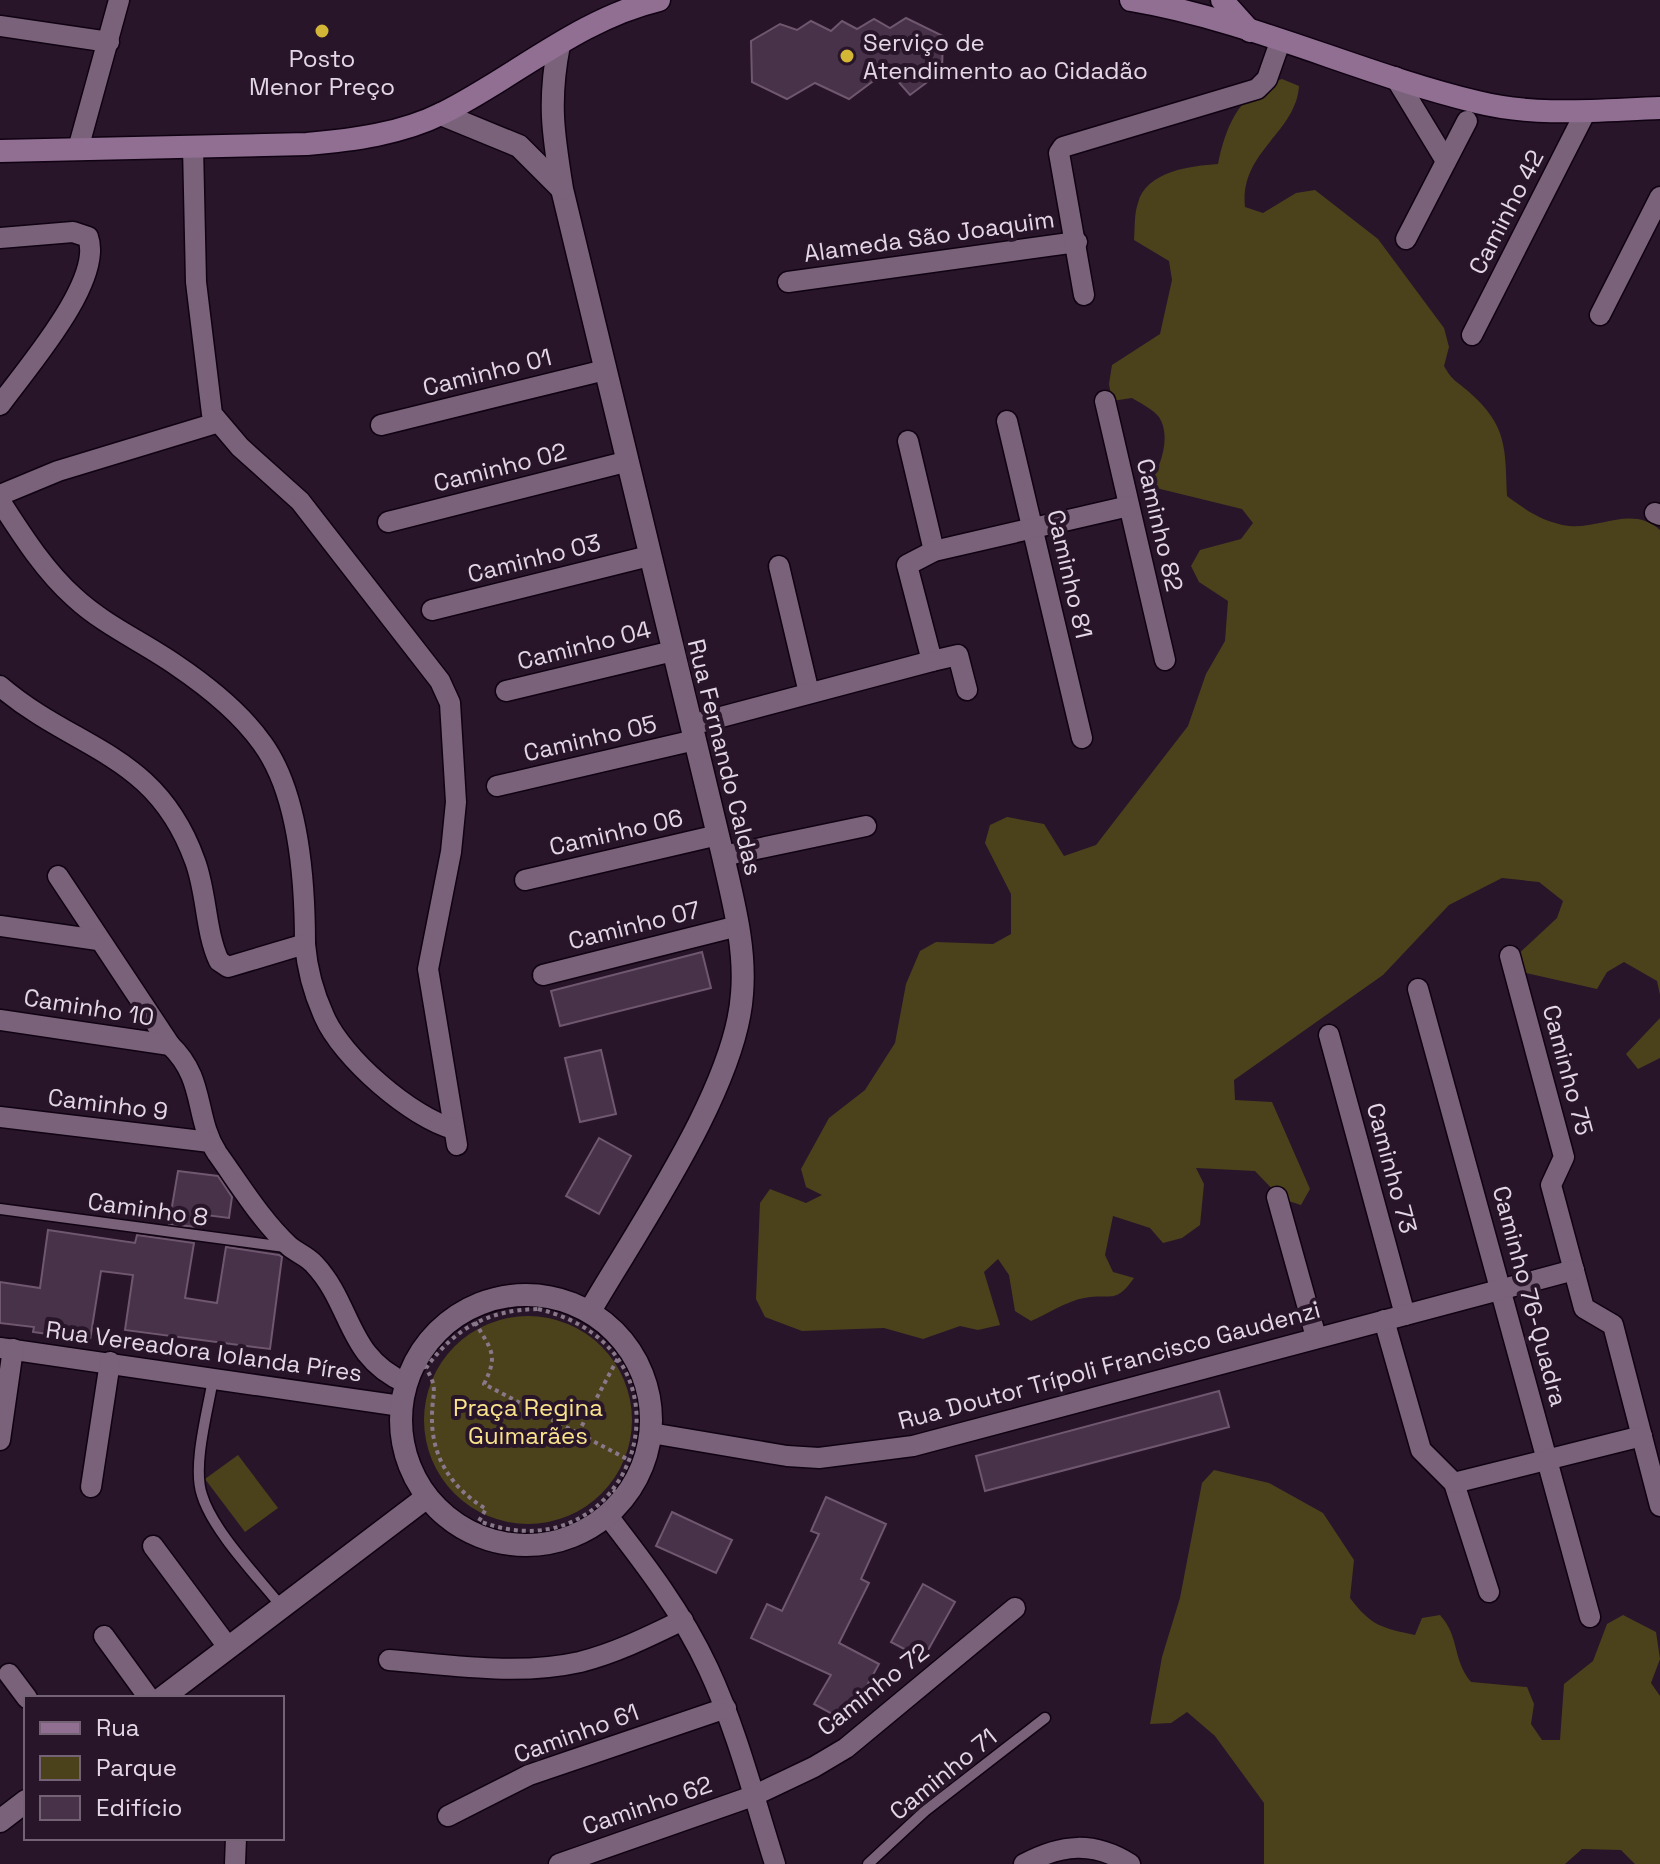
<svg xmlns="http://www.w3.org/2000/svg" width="1660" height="1864" font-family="'Space Grotesk',sans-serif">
<rect width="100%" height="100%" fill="#28152a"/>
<g fill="#4b421c">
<path d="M1282,79L1299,86C1296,133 1239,152 1245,207L1263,213L1296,193L1315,190L1378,239L1444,328L1449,347L1444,366C1453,382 1457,381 1469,392C1508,426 1505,449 1507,496C1527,511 1543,522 1569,526C1600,529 1633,505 1660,530V995L1657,981L1624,962L1607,972L1597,989L1526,973L1515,957L1557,918L1563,901L1539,882L1502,878L1449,905L1383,975L1234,1080L1235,1100L1272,1102L1310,1189L1301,1205L1282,1199L1255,1171L1196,1168L1204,1184L1200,1225L1182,1238L1163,1243L1150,1228L1113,1216L1105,1255L1113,1272L1134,1278C1115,1305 1111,1293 1084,1298C1067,1301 1047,1314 1031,1321L1015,1311L1009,1275L998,1259L984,1272L1000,1325L978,1330L960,1326L923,1339L884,1328L802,1331L765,1317L756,1299L760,1203L770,1189L806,1203L822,1195L806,1187L801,1169L829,1118L865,1090L895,1043L906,984L920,951L936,942L993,944L1011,934V894L985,843L990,825L1007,817L1044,824L1064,856L1096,845L1188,726L1206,674L1225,641L1228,601L1199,582L1191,566L1200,550L1241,539L1253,523L1242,509L1148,486C1160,469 1172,437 1159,417C1154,410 1140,403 1132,398L1112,401L1109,384L1112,365L1160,334L1172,280L1169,261L1134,240C1135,228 1134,214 1138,203C1146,171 1191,166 1218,164C1226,125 1240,91 1282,79Z"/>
<path d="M1660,1018V1058L1638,1069L1626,1054Z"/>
<circle cx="528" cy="1420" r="104"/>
<path d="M238,1455L278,1508L245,1532L205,1479Z"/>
<path d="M1214,1470L1269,1483L1323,1513L1354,1560L1350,1598C1371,1626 1382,1628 1415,1635L1422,1618L1440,1615C1460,1637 1452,1659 1471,1682L1527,1687L1534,1704L1531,1724L1542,1740H1560L1564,1684L1593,1661L1607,1624L1623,1615L1656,1632L1660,1659L1651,1683L1660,1696V1864H1635L1621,1850L1582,1849L1565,1864H1264V1803L1215,1736L1187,1712L1171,1723L1150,1724L1162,1657L1180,1598L1202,1483Z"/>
</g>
<g fill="#473249" stroke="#6e576f" stroke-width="2">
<path d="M906,18L943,36L942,71L910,95L896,79H876L849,99L815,83L787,99L752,82L751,41L780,24L797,30L811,21L831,31L842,21L857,29L874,19L890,28Z"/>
<path d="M702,952L711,988L560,1026L551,991Z"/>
<path d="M601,1050L616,1114L580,1122L565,1058Z"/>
<path d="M599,1138L631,1156L599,1214L566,1196Z"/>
<path d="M178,1171L218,1176L232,1197L229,1218L198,1214L196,1227L169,1224Z"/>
<path d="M48,1230L135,1243L137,1235L194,1243L185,1298L217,1303L226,1247L279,1255L282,1257L270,1349L125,1330L133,1275L101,1271L90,1340L33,1332L34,1327L0,1323V1282L40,1288Z"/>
<path d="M1219,1391L1229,1427L985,1491L976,1456Z"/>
<path d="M826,1497L886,1524L861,1579L869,1583L839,1643L879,1664L847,1722L814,1704L831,1675L751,1638L767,1604L782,1611L819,1534L811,1531Z"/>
<path d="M672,1512L732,1540L716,1573L656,1546Z"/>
<path d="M923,1584L955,1602L923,1659L891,1642Z"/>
</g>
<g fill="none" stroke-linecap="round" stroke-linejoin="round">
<defs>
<g id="service">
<path d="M0,1209L285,1247"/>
<path d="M213,1379C208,1410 192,1466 202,1495C213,1531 257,1576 281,1606"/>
<path d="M868,1864L925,1811L1045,1718"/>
</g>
<g id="minor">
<path d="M0,26L109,42"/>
<path d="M1395,77L1446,161"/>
<path d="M193,146L196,282L212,414L240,447L300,501L440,681L450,703L456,802L451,852L428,969L457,1145"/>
<path d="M78,149L119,0"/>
<path d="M0,238L73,232L88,237C104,281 25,370 0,405"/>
<path d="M1406,239L1467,121"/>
<path d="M788,282L1077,242"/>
<path d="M1084,295L1059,153L1063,147L1257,89L1267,79L1280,42"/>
<path d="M1600,315L1660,197"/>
<path d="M1472,335L1586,111"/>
<path d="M1105,401L1165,660"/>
<path d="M1007,421L1082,738"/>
<path d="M381,425L605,370"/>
<path d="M908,441L934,551"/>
<path d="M0,495L58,471L216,423"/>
<path d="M0,501C22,535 44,570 74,597C104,625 143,642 176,665C207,686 240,712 262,743C299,793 305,883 305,944"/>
<path d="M1655,513L1660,515"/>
<path d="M388,522L625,462"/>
<path d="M779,566L809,693"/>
<path d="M432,610L649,556"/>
<path d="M0,686C76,751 156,752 195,861C207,893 205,931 219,961L228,967L305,944C307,968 314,994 324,1016C342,1058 412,1118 454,1129"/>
<path d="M967,690L958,655L932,661L907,565L934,551L1129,506"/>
<path d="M506,691L673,651"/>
<path d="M691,725L932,661"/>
<path d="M497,786L695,740"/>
<path d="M723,856L866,826"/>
<path d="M58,876L170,1045C206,1079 194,1117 217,1153C240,1185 261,1220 289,1246C297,1253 307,1256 314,1264C353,1305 346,1357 406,1383"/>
<path d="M525,880L718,835"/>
<path d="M0,926L98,940"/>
<path d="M1510,956L1564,1157L1551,1185L1584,1308L1613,1325L1660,1506"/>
<path d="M543,975L738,926"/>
<path d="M1418,989L1590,1617"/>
<path d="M0,1020L170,1045"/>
<path d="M1329,1035L1405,1315"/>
<path d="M0,1117L210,1142"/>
<path d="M1277,1197L1316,1337"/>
<path d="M1384,1320L1421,1450L1454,1483L1489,1592"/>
<path d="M0,1348L401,1406"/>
<path d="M651,1433L787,1456L819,1458L913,1446L1574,1270"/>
<path d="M0,1440L13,1349"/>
<path d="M1454,1483L1642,1436"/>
<path d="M91,1487L110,1362"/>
<path d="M607,1515C645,1564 682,1612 708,1668C737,1730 754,1798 775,1864"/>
<path d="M153,1546L228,1647"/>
<path d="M104,1636L149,1698"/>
<path d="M389,1660C451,1665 518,1676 580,1662C616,1653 650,1636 683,1620"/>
<path d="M9,1674L27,1698"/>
<path d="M448,1816L529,1775L726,1708"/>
<path d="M235,1864L236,1838"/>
<path d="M559,1864L753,1796L814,1767L846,1748L1015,1608"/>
<path d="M1024,1864C1062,1844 1093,1841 1130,1864"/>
</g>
<g id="tertiary">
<path d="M559,45C548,101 553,133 562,189L723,856C733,901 746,947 742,994C736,1088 638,1228 590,1311"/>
<path d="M441,114L519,146L561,188"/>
<circle cx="526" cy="1420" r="125"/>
<path d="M162,1698L427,1497"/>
<path d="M0,1821L26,1801"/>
</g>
<g id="secondary">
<path d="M1131,0C1250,20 1361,74 1477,102C1537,117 1599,110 1660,108"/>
<path d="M1222,0L1250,31"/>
<path d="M0,151L307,144C353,140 401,134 443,113C515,77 579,19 659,0"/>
</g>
</defs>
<use href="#service" stroke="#100212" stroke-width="13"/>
<use href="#minor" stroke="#100212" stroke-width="23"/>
<use href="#tertiary" stroke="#100212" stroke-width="25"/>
<use href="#secondary" stroke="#100212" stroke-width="25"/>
<g stroke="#887889" stroke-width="4" stroke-dasharray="4 4" stroke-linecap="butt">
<path d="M538,1309C711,1350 634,1581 479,1521L486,1509C451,1488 431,1456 432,1416C432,1392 439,1390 426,1368C455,1328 488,1310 538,1309Z"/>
<path d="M475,1322C491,1350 499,1354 484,1384L629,1460"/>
<path d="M578,1433L618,1358"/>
<path d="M613,1490L624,1498"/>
</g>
<use href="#service" stroke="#79627a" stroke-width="10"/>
<use href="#minor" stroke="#79627a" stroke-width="20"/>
<use href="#tertiary" stroke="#79627a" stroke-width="22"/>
<use href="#secondary" stroke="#906f92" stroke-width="22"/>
</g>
<g fill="#d3b635" stroke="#28152a" stroke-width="3">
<circle cx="322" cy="31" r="8"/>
<circle cx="847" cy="56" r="8"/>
</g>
<g text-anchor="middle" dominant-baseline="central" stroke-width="8" stroke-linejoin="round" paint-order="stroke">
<g font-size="24" fill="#e4d7e5" stroke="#28152a" text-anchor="start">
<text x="863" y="42">Serviço de<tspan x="863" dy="28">Atendimento ao Cidadão</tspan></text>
<text x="322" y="58" text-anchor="middle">Posto<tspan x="322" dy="28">Menor Preço</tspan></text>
</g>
<g font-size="24" fill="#e4d7e5" stroke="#28152a">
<text transform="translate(1506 212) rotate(-63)">Caminho 42</text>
<text transform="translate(929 236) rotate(-8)">Alameda São Joaquim</text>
<text transform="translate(487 372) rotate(-14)">Caminho 01</text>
<text transform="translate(500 467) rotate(-14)">Caminho 02</text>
<text transform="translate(1160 525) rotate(77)">Caminho 82</text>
<text transform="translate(534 558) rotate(-14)">Caminho 03</text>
<text transform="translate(1070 574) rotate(77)">Caminho 81</text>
<text transform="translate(584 645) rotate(-14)">Caminho 04</text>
<text transform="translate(590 738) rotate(-13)">Caminho 05</text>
<text transform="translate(725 757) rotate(76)">Rua Fernando Caldas</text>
<text transform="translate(616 832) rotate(-13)">Caminho 06</text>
<text transform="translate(634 925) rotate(-14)">Caminho 07</text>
<text transform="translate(89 1007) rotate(9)">Caminho 10</text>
<text transform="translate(1568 1070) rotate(75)">Caminho 75</text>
<text transform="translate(108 1104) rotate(7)">Caminho 9</text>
<text transform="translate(1392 1168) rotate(75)">Caminho 73</text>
<text transform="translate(148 1209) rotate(8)">Caminho 8</text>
<text transform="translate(1530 1296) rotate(75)">Caminho 76-Quadra</text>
<text transform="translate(204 1351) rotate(8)">Rua Vereadora Iolanda Píres</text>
<text transform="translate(1109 1365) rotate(-15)">Rua Doutor Trípoli Francisco Gaudenzi</text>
<text transform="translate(873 1689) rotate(-38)">Caminho 72</text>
<text transform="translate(576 1733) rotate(-20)">Caminho 61</text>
<text transform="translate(943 1774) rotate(-39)">Caminho 71</text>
<text transform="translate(647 1805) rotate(-19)">Caminho 62</text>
</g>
<g font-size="24" fill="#f9e38c" stroke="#28152a">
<text x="528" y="1407">Praça Regina<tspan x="528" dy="28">Guimarães</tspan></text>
</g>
</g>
<rect x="24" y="1696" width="260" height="144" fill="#28152a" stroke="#736375" stroke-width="2"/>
<rect x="40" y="1722" width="40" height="12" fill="#906f92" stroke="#736375" stroke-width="2"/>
<text x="96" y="1736" font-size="24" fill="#e4d7e5">Rua</text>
<rect x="40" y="1756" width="40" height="24" fill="#4b421c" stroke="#736375" stroke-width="2"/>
<text x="96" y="1776" font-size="24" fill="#e4d7e5">Parque</text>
<rect x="40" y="1796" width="40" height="24" fill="#473249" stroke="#736375" stroke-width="2"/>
<text x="96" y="1816" font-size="24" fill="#e4d7e5">Edifício</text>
</svg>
